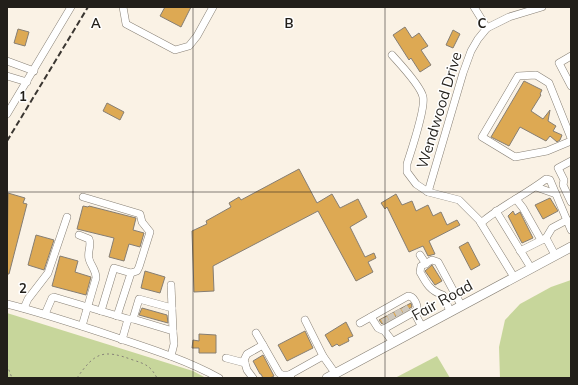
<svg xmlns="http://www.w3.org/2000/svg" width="578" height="385" font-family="Mulish,sans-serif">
<rect width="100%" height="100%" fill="#faf2e5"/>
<g fill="#c7d69b">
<path d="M571,280V378H500L499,347L505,320L520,304L551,287Z"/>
<path d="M7,313L193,371L206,378H7Z"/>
<path d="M437,356L450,378H395Z"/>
</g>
<g fill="#dda953" stroke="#867e73">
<path d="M165,7H191L181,27L160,16Z"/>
<path d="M405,27L412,38L419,33L428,46L421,50L431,65L420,72L411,58L409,60L393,35Z"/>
<path d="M18,29L29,32L25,46L14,43Z"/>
<path d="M453,30L460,34L453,48L446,45Z"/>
<path d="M524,81L542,90L540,94L541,95L531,111L543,119L550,110L548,121L556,126L553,131L562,135L560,140L557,142L550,136L546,141L520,127L509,146L491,137Z"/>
<path d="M107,103L124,112L120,120L103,111Z"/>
<path d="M299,169L317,203L332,194L340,208L358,199L367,217L350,227L365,257L374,253L376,258L368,262L373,272L356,281L318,211L213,266L214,291L194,292L192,231L207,224L206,221L231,207L229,203L239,197L241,200Z"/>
<path d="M8,193L25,198L23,203L27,204L9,274H7Z"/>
<path d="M396,194L402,205L412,201L416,211L428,205L433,216L441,212L447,225L457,220L460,225L429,241L435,254L428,256L423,246L409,252L387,207L385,209L381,203Z"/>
<path d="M550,198L558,211L543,219L535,205Z"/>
<path d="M83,206L88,207L89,206L136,218L133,230L144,233L140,247L129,244L124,261L109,257L114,238L77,229Z"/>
<path d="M513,211L515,215L520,212L533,238L522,243L508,216Z"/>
<path d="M36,235L54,240L44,270L28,265Z"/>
<path d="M468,242L480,265L471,270L459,247Z"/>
<path d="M60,256L78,261L75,272L91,277L86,295L52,286Z"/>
<path d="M432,265L442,281L435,285L425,271Z"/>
<path d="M145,271L165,277L160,293L141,288Z"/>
<path d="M411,303L412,307L382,324L379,320Z"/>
<path d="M142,308L167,315L168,323L139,315Z"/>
<path d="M346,322L353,336L348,338L349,341L339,346L337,344L332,347L325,335Z"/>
<path d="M305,331L313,348L287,361L278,345Z"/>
<path d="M199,334L216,335V353H199V348H192L193,340L199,341Z"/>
<path d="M263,355L274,376L270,378H263L261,374H260L253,361Z"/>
</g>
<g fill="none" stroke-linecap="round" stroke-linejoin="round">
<g stroke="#cfc8bc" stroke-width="7" stroke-dasharray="7 3.5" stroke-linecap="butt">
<path d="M404,307L408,313"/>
<path d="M397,310L401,317"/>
<path d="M390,314L393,320"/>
<path d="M384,318L387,324"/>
</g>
<defs>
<g id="minor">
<path d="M123,7L126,24L175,50L189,46L197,36L213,7"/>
<path d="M474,7L487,28"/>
<path d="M392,55C400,64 421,86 423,97C426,108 411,151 407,164V172L416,184L428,192L459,200L479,220L514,277"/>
<path d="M571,56L559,63L571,86"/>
<path d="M7,61L34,71"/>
<path d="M7,76L27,82"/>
<path d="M7,114L71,7"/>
<path d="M571,138L549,83L536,75L518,76L482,137L515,157L547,151L571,141"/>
<path d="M571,161L558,168L564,180L563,185L571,202"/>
<path d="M536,187L556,194"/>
<path d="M428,192L463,73L471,51L478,39L487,28L509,17L542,7"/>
<path d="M83,197L140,214L142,222L150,232L139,267L137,271L131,273"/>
<path d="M516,199L523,208L541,240"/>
<path d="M496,211L531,268"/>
<path d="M481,223C501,206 525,195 546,179L550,180L571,230"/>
<path d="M79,235L89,239C92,246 87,251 89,259C91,266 96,270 96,278L82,326"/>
<path d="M546,238L552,228L567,220"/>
<path d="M520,251L546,238L555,255"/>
<path d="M420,255L426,264"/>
<path d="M171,285L172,308"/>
<path d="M7,304C43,313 79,325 115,337C151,349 186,360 219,378"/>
<path d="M24,308L28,299L48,273L67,217"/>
<path d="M101,311L114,268L131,273L117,316"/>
<path d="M450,311L443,295C430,291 426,283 420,272L421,266L432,260L438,262L461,305"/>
<path d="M45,314L52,298L54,297L128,319H133L173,331L174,344L171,356"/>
<path d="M371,317L378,328L382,330L414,312"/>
<path d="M133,319L139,299L172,308L173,331"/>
<path d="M305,320L323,356"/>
<path d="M360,323L408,296C414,296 418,305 417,310L414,312L422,327"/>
<path d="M383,329L393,342"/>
<path d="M256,333L263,345"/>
<path d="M122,340L128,319"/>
<path d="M226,358L245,363"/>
<path d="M253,378L247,370L244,360L247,354L263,345L279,373L282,375H289"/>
<path d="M291,378L289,375L323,356L335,373"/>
</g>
<path id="major" d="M327,378L571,247"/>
</defs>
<use href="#minor" stroke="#888176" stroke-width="8"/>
<use href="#major" stroke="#888176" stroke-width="10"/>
<g stroke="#868178" stroke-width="1" stroke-dasharray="2 3" stroke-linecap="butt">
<path d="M7,365L12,378"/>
<path d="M77,378C95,352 103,349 133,360C145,364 150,365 157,378"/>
</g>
<use href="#minor" stroke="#fff" stroke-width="7"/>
<use href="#major" stroke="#fff" stroke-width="9"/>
<path stroke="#3a3631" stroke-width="2" stroke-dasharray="6 3" stroke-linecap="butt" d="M7,141L88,7"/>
</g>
<path fill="none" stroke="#221f1a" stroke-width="1" stroke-opacity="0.55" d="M193,7V378M385,7V378M7,192H571"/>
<g text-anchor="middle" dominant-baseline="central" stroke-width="3" stroke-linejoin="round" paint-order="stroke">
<g font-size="15" fill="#221f1a" stroke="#fff">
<text transform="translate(439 110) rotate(-73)">Wendwood Drive</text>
<text transform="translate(442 300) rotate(-29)">Fair Road</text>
</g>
</g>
<g font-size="13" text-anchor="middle" font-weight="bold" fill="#221f1a" stroke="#fff" stroke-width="3" stroke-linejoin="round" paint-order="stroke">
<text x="96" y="28">A</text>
<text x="289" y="28">B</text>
<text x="482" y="28">C</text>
<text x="23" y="101">1</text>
<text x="23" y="293">2</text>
</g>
<rect width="578" height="385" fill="none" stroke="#221f1a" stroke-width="16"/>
</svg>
